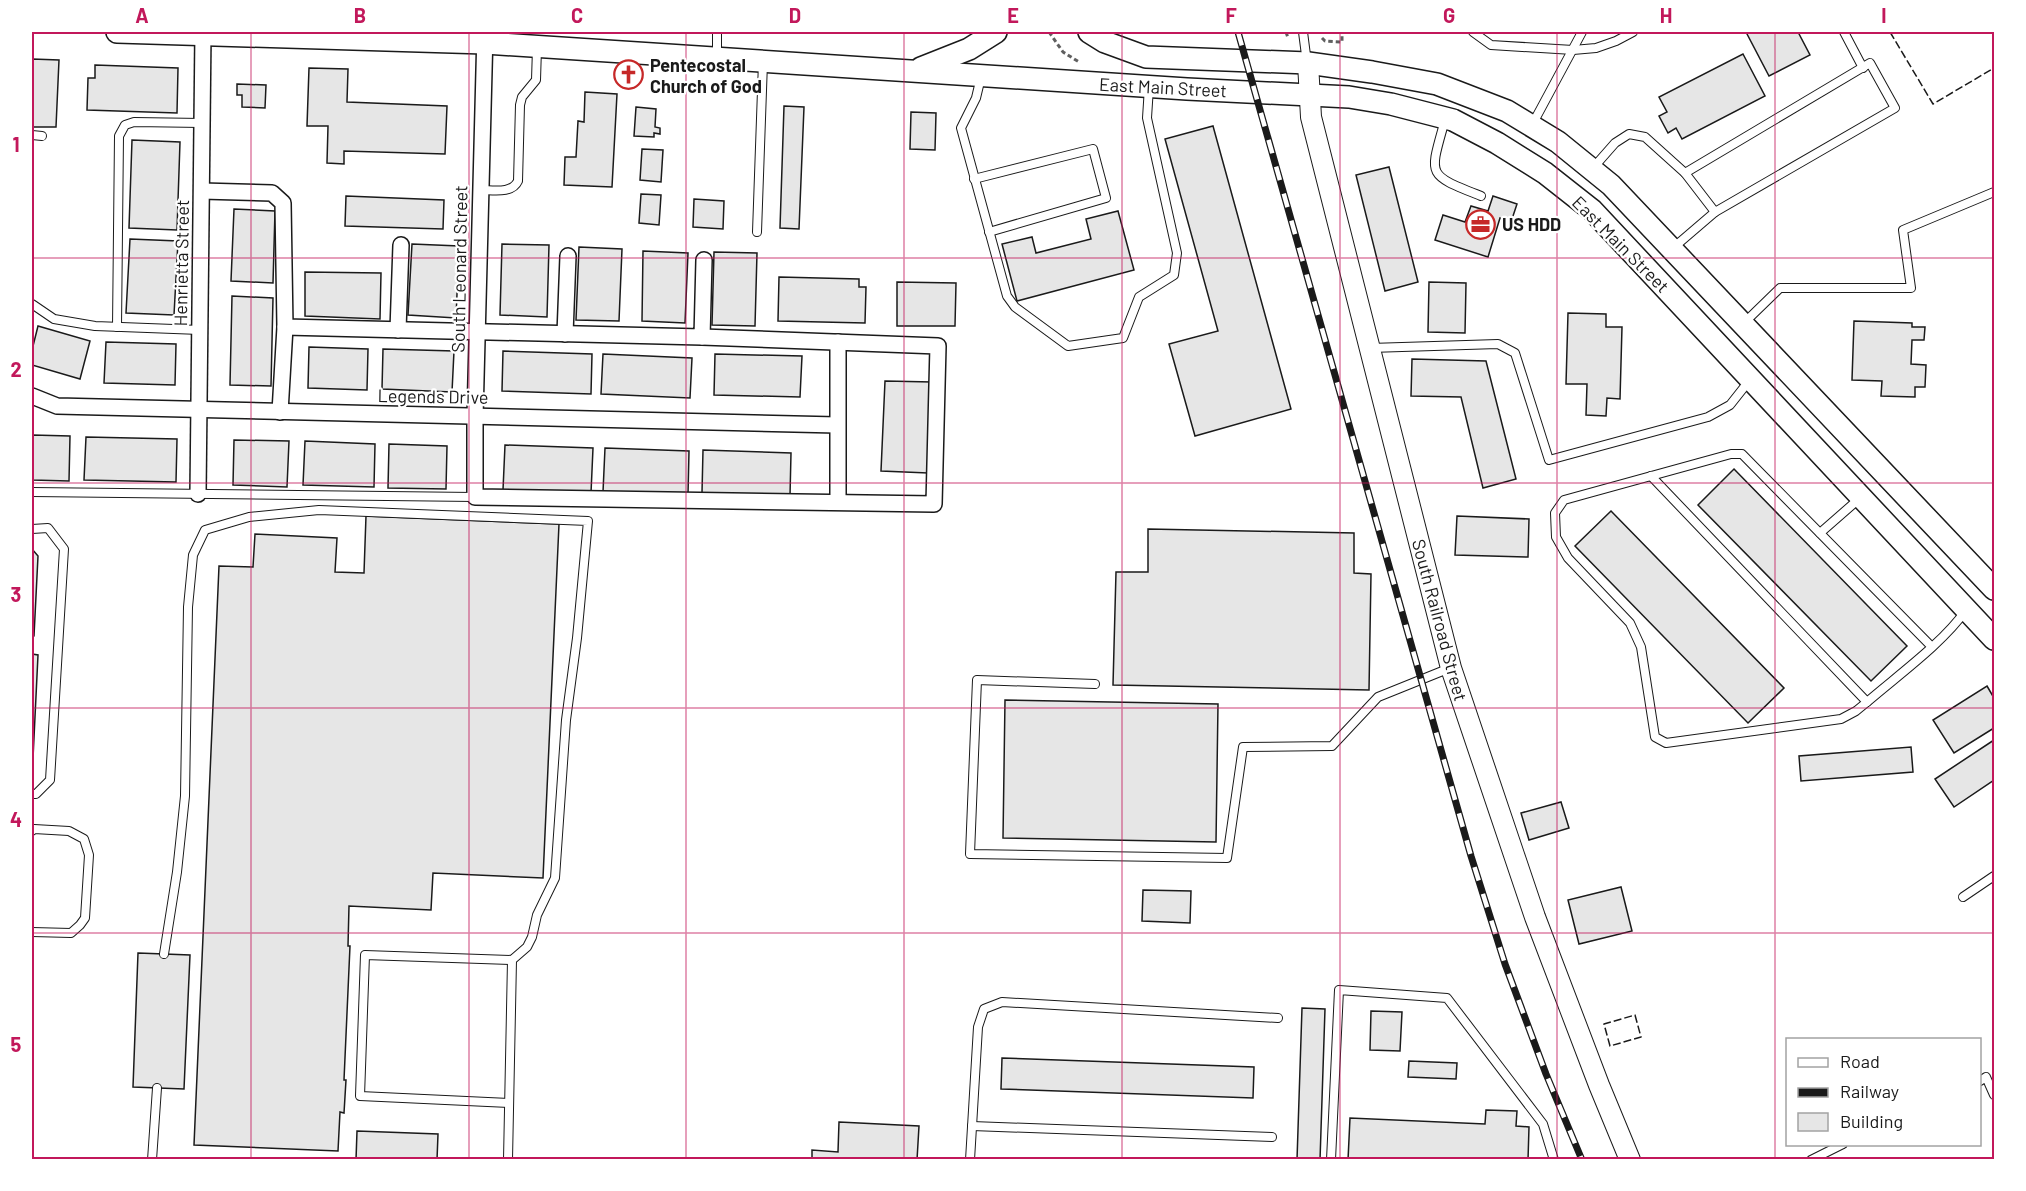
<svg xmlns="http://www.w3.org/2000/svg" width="2026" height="1191" font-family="Barlow,sans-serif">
<rect width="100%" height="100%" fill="#fff"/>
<g fill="#e6e6e6" stroke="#1a1a1a" stroke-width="1.5">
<path d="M1746,32H1798L1810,55L1769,76Z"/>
<path d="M1743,54L1765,96L1682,139L1676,128L1668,133L1659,116L1667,112L1659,97Z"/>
<path d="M32,59L59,60L56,127H32Z"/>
<path d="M95,65L178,68L177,113L87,110L88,78H95Z"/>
<path d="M309,68L348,69L347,102L447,106L445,154L344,151V164L327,163L328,126H307Z"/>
<path d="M237,84L266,85L265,108L242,107V95H237Z"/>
<path d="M585,92L617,94L612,187L564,185L565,157H576L578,121L584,122Z"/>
<path d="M784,106L804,107L799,229L780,228Z"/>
<path d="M636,107L656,109L655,127L660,128V134L654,133V137L634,136Z"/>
<path d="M911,112L936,113L935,150L910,149Z"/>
<path d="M1213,126L1291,409L1195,436L1169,344L1218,331L1165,139Z"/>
<path d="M132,140L180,142L177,230L129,228Z"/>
<path d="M642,149L663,150L661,182L640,180Z"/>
<path d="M1389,167L1418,282L1385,291L1356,175Z"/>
<path d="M641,194L661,195L659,225L639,223Z"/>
<path d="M346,196L444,200L443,229L345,226Z"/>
<path d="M1493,196L1517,204L1511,222L1500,218L1488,257L1435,240L1443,215L1465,222L1471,206L1488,211Z"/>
<path d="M694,199L724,201L723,229L693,227Z"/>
<path d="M234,209L275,211L273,283L231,281Z"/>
<path d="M1118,211L1134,270L1017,301L1002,244L1032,237L1036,253L1091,239L1086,219Z"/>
<path d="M130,239L178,241L174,315L126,313Z"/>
<path d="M412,244L459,246L456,318L408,315Z"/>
<path d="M502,244L549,245L547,317L500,315Z"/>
<path d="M579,247L622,249L619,321L576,320Z"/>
<path d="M643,251L688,253L685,323L642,321Z"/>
<path d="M714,252L757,253L755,326L712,325Z"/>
<path d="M305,272L381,273L380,319L305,316Z"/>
<path d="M779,277L859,279V287H866L865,323L778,321Z"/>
<path d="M897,282L956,283L955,326H897Z"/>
<path d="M1429,282L1466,283L1465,333L1428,332Z"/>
<path d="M232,296L273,298L271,386L230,385Z"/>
<path d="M1568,313L1606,314V327H1622L1620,399L1607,398L1606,416L1586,415L1587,384H1566Z"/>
<path d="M1854,321L1912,323V327H1925L1924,340H1912L1911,364L1926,365L1925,387H1915V397L1881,396L1882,381L1852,380Z"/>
<path d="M38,326L90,341L80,379L32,365V350Z"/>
<path d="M106,342L176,344L175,385L104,383Z"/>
<path d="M309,347L368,349L367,390L308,388Z"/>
<path d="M383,349L454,351L452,392L382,389Z"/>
<path d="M503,351L592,354L591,394L502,391Z"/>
<path d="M603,354L692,358L690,398L601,394Z"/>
<path d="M715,354L802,356L800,397L714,395Z"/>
<path d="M1412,359L1486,361L1516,479L1483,488L1461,397L1411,396Z"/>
<path d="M885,381L932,382L928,473L881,471Z"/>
<path d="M32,435L70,436L69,481L32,480Z"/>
<path d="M86,437L177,439L176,482L84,480Z"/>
<path d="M234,440L289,441L287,487L233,485Z"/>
<path d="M305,441L375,444L374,487L303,485Z"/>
<path d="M389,444L447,446L446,489L388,488Z"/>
<path d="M505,445L593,448L591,493L503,490Z"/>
<path d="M605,448L689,451L688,495L603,492Z"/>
<path d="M703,450L791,453L790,496L702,493Z"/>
<path d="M1734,469L1907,646L1871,681L1698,505Z"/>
<path d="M1611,511L1784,688L1748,723L1575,546Z"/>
<path d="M366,516L559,524L543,878L433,873L431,910L349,906L348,946H350L344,1080H346L344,1113L340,1112L338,1151L194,1145L219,566L253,567L255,534L337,538L335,572L364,573Z"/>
<path d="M1457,516L1529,519L1528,557L1455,555Z"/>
<path d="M1148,529L1354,533V573L1371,574L1369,690L1113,685L1116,572H1148Z"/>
<path d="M32,549L38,556L34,636L32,638Z"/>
<path d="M32,654L38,655L32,779Z"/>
<path d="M1987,686L1994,698V728L1954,753L1933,720Z"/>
<path d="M1005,700L1218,704L1216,842L1003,838Z"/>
<path d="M1994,740V780L1954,807L1935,779Z"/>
<path d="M1911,747L1913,772L1801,781L1799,756Z"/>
<path d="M1561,802L1569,828L1529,840L1521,813Z"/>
<path d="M1621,887L1632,931L1579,944L1568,900Z"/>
<path d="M1143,890L1191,891L1190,923L1142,921Z"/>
<path d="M138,953L190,955L184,1089L133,1087Z"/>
<path d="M1302,1008L1325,1009L1320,1160H1297Z"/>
<path d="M1371,1011L1402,1012L1400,1051L1370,1050Z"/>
<path d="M1002,1058L1254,1067L1253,1098L1001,1089Z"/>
<path d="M1409,1061L1457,1063L1456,1079L1408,1077Z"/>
<path d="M1486,1110L1517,1111L1516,1126L1529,1127L1528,1160H1348L1350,1118L1485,1124Z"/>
<path d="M839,1122L919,1126L917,1160H812V1150L838,1152Z"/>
<path d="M357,1131L438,1134L437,1160H356Z"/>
</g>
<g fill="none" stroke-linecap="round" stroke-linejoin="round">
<defs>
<g id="service">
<path d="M717,32V56"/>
<path d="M1303,32L1307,63"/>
<path d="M1473,32L1491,45L1573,50L1596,48L1616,41L1633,32"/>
<path d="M1844,32L1863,68"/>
<path d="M981,77L976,98L961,128L1007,296L1015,307L1068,346L1123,338L1139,297L1174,275L1177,253L1147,118L1149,87"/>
<path d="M1445,120C1429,177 1426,174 1481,196"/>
<path d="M1532,125L1582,32"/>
<path d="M32,135L42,136"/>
<path d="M1593,168L1615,143L1629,134L1645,137L1685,173L1870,63L1895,108L1715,212L1673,248"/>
<path d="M1685,173L1715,212"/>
<path d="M974,179L1093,149L1106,198L989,232"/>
<path d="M481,190C493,190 512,194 518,181L520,105L522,97L536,80L537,48"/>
<path d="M757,232L763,62"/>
<path d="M32,304L54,319L95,326L200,330"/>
<path d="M1744,323L1780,288H1911L1903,230L1994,192"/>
<path d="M117,327L119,136L125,125L134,122L202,123"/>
<path d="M1370,348L1498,344L1515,353L1549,460L1708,417L1730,405L1749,381"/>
<path d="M1651,476L1867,702"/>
<path d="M32,492L475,497"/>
<path d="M32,529L48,528L64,549L50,780L36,794H32"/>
<path d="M1820,533L1860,498"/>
<path d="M1931,646L1742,454H1731L1564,500L1555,513L1556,537L1568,558L1630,623L1641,647L1655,737L1666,743L1841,719L1856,711L1867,702C1897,676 1943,643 1966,610"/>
<path d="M1095,684L977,680L970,854L1227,858L1243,747L1332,746L1378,697L1450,668"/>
<path d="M32,831L34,829L69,831L84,839L89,855L85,918L80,925L71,933L32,932"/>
<path d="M1963,897L1994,876"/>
<path d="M164,954L177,872L185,796L188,607L193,555L205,530L249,517L319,510L588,521L577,638L566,720L555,878L537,915L532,937L527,947L512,960L365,955L360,1096L509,1103"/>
<path d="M1980,1081L1986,1077L1994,1095"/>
<path d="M972,1126L1272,1137"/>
<path d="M152,1160L157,1088"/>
<path d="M508,1160L512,960"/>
<path d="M970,1160L978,1027L984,1009L1002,1002L1278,1018"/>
<path d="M1331,1160L1339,990L1447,998L1543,1124L1554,1160"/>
<path d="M1811,1160L1843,1144"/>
</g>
<g id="minor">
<path d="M485,32L475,417V497L934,504L938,346L702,337"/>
<path d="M202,191L272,193L283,203L285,327L702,337L704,260"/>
<path d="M398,330L401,245"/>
<path d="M565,334L568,256"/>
<path d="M32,396L57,406L837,425"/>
<path d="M280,412L285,327"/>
<path d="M198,494L203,32"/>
<path d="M838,502V342"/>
</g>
<path id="tertiary" d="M1308,63L1311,117L1451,668L1535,917L1599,1085L1630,1160"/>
<g id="secondary">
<path d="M117,32L485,43L1187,89L1349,97L1391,104L1453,120L1497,143L1545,173L1592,210L1994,639"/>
<path d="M1089,32L1105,42L1146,57L1308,63L1372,72L1437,84L1507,111L1558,142L1611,185L1994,589"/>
<path d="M921,68L969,49L996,32"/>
</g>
</defs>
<use href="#service" stroke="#1a1a1a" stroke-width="10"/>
<use href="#minor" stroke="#1a1a1a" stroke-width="18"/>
<use href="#tertiary" stroke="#1a1a1a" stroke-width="22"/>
<use href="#secondary" stroke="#1a1a1a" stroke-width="24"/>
<g stroke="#5f5f5f" stroke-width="3" stroke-dasharray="4.5 3" stroke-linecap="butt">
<path d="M1049,32L1063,52L1079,62"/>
<path d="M1286,32L1288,38"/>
<path d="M1322,38L1325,41L1342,42V32"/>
</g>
<use href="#service" stroke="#fff" stroke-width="8"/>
<use href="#minor" stroke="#fff" stroke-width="15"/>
<use href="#tertiary" stroke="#fff" stroke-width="20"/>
<use href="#secondary" stroke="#fff" stroke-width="21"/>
<defs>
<path id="rail" d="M1238,32L1471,856L1505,964L1546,1074L1582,1160"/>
</defs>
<use href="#rail" stroke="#1a1a1a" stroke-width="7"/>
<use href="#rail" stroke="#fff" stroke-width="4.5" stroke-dasharray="14" stroke-linecap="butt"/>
<g stroke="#1a1a1a" stroke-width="1.5" stroke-dasharray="8 3" stroke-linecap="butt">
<path d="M1890,32L1933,104L1994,68"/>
<path d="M1635,1015L1641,1037L1610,1046L1604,1024Z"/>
</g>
</g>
<path fill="none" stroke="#c2185b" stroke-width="1.5" stroke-opacity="0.55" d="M251,32V1160M469,32V1160M686,32V1160M904,32V1160M1122,32V1160M1340,32V1160M1557,32V1160M1775,32V1160M32,258H1994M32,483H1994M32,708H1994M32,933H1994"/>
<defs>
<symbol id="church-ring" viewBox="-11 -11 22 22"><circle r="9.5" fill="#fff" stroke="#c62828" stroke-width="1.5"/><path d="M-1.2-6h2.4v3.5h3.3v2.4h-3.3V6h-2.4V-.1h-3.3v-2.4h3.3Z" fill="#c62828"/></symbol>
<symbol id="office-ring" viewBox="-11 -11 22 22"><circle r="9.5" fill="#fff" stroke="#c62828" stroke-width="1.5"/><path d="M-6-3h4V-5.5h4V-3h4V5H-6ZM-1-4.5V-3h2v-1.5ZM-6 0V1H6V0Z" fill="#c62828"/></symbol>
</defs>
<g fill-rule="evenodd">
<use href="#church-ring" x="612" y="58" width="33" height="33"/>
<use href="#office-ring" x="1464" y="208" width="33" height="33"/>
</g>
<g text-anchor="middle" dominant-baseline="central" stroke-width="4.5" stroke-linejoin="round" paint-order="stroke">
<g font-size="18" font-weight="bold" fill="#1a1a1a" stroke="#fff" text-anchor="start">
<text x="650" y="65">Pentecostal<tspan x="650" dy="21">Church of God</tspan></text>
<text x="1502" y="224">US HDD</text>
</g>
<g font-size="18" fill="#1a1a1a" stroke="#fff">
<text transform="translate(1163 87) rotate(3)">East Main Street</text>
<text transform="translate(1621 244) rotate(45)">East Main Street</text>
<text transform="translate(181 263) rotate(-89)">Henrietta Street</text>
<text transform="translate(459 269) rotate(-89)">South Leonard Street</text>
<text transform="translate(433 396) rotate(1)">Legends Drive</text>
<text transform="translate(1440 620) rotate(75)">South Railroad Street</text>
</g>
</g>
<rect width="2026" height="1191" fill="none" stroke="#ffffff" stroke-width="66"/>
<rect x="1786" y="1038" width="195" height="108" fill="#ffffff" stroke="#a3a3a3" stroke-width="1.5"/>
<rect x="1798" y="1058" width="30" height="9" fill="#ffffff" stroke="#a3a3a3" stroke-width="1.5"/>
<text x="1840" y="1068" font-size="18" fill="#1a1a1a">Road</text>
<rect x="1798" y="1088" width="30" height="9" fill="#1a1a1a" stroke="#a3a3a3" stroke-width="1.5"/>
<text x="1840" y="1098" font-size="18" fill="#1a1a1a">Railway</text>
<rect x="1798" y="1113" width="30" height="18" fill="#e6e6e6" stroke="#a3a3a3" stroke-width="1.5"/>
<text x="1840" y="1128" font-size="18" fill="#1a1a1a">Building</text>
<rect x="33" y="33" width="1960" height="1125" fill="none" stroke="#c2185b" stroke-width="2"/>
<g font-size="20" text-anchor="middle" font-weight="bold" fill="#c2185b">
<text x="142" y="23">A</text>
<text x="360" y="23">B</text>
<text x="577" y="23">C</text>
<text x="795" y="23">D</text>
<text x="1013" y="23">E</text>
<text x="1231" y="23">F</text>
<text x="1449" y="23">G</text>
<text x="1666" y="23">H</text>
<text x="1884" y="23">I</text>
<text x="16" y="152">1</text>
<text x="16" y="377">2</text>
<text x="16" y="602">3</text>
<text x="16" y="827">4</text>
<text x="16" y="1052">5</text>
</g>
</svg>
